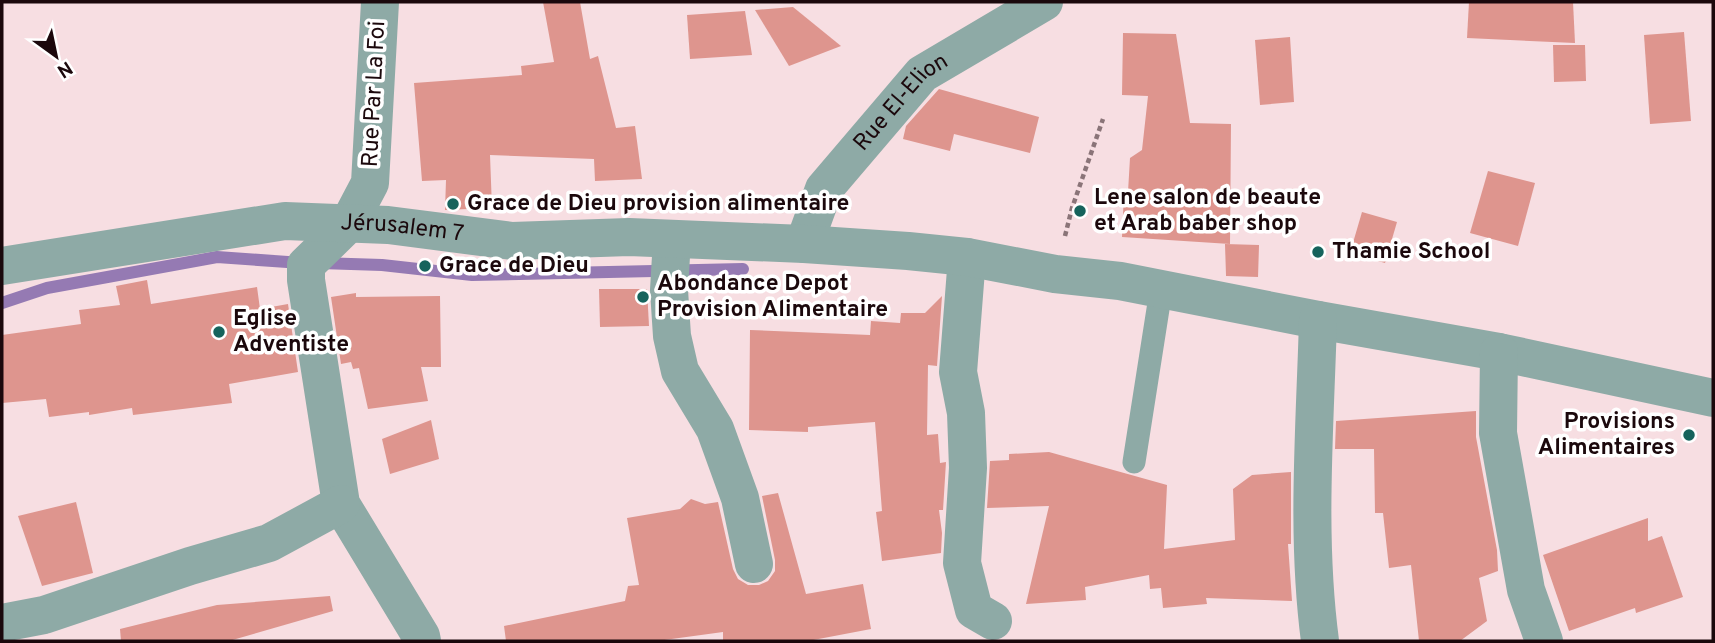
<svg xmlns="http://www.w3.org/2000/svg" width="1715" height="643" font-family="Overpass,sans-serif">
<rect width="100%" height="100%" fill="#f7dee2"/>
<g fill="none" stroke-linecap="round" stroke-linejoin="round">
<g stroke="#957ab3" stroke-width="12">
<path d="M320,263L382,265L472,275L743,269"/>
<path d="M2,303L47,288L217,257L302,263"/>
</g>
</g>
<g fill="#de958e">
<path d="M543,2H580L590,59L598,56L616,128L635,126L642,179L595,181L594,159L490,155L492,208L445,210L446,180L422,181L414,83L522,75L521,66L554,62Z"/>
<path d="M1469,2H1573L1575,43L1467,38Z"/>
<path d="M793,7L841,46L789,66L755,10Z"/>
<path d="M745,11L752,55L690,59L687,15Z"/>
<path d="M1684,32L1691,121L1650,124L1644,35Z"/>
<path d="M1123,33L1176,34L1190,123L1231,124L1230,244L1122,237L1124,192H1128L1130,158L1142,150L1148,96L1122,95Z"/>
<path d="M1290,37L1294,102L1260,105L1255,40Z"/>
<path d="M1553,45H1585L1586,81L1554,82Z"/>
<path d="M939,89L1039,117L1030,153L954,134L950,151L903,139L906,126Z"/>
<path d="M1488,171L1535,183L1518,246L1470,233Z"/>
<path d="M1362,212L1397,222L1385,263L1350,253Z"/>
<path d="M1225,244L1259,245L1258,277L1226,276Z"/>
<path d="M147,280L151,304L257,287L260,309L288,304L298,372L229,384L232,403L133,415L132,408L89,415V412L49,417L46,399L2,403V335L81,324L79,310L120,305L116,286Z"/>
<path d="M599,289H647L649,326L600,327Z"/>
<path d="M356,293V297L440,296L441,367H421L428,401L368,409L359,368L353,369L351,362L341,364L331,297Z"/>
<path d="M942,296L937,366L928,365L927,435L938,434L940,463L946,462L943,510H939L942,533L941,553L882,561L876,512L882,511L875,422L808,427V432L749,430L750,330L870,335L871,321L900,323L901,313H925Z"/>
<path d="M1476,411V437L1497,550L1498,571L1479,578L1487,621L1460,641H1419L1411,565L1389,568L1383,513H1375L1374,449H1335L1336,421Z"/>
<path d="M431,420L439,459L390,474L382,439Z"/>
<path d="M1049,452L1167,485L1164,549L1235,540L1233,489L1252,475L1291,472V544H1288L1292,601L1206,598L1207,604L1163,608L1161,588L1150,589L1149,575L1085,587L1086,600L1026,604L1049,506L987,508L990,461L1009,460V454Z"/>
<path d="M778,493L806,594L863,584L871,629L808,641H723V632L657,641H506L504,626L625,601L628,586L639,585L627,518L680,509L691,499L705,504L718,502L733,569L738,579L748,585H759L768,581L775,571V560L762,496Z"/>
<path d="M76,502L93,573L42,586L18,516Z"/>
<path d="M1648,518V541L1662,536L1683,597L1636,613L1635,608L1569,631L1543,555Z"/>
<path d="M330,596L333,611L229,641H121L120,629L217,605Z"/>
</g>
<g fill="none" stroke-linecap="round" stroke-linejoin="round">
<path stroke="#8a7478" stroke-width="4.5" stroke-dasharray="5 3.5" stroke-linecap="butt" d="M1065,236L1072,208L1103,119"/>
<path stroke="#8eaaa6" stroke-width="23" d="M1134,462L1161,290"/>
<g stroke="#8eaaa6" stroke-width="38">
<path d="M380,2L370,183L349,223L306,265V280L341,504L421,636L422,641"/>
<path d="M672,239L669,290L672,336L680,371L715,429L740,498L754,564"/>
<path id="s1" d="M804,244L824,189L922,74L1044,2"/>
<path d="M967,257L958,372L966,413L968,468L962,563L974,610L993,621"/>
<path id="s2" d="M2,266L285,221L388,225L512,241L629,237L804,244L908,251L967,257L1055,274L1120,281L1318,320L1499,352L1713,398"/>
<path d="M1318,320C1315,427 1306,535 1320,641"/>
<path d="M1499,352L1498,433L1526,590L1544,641"/>
<path d="M2,623L44,615L190,566L269,543L341,504"/>
</g>
</g>
<g fill="#16635c" stroke="#fff" stroke-width="2.5">
<circle cx="453" cy="204" r="7"/>
<circle cx="1080" cy="211" r="7"/>
<circle cx="1318" cy="252" r="7"/>
<circle cx="425" cy="266" r="7"/>
<circle cx="643" cy="297" r="7"/>
<circle cx="219" cy="332" r="7"/>
<circle cx="1689" cy="435" r="7"/>
</g>
<g text-anchor="middle" dominant-baseline="central" stroke-width="7" stroke-linejoin="round" paint-order="stroke">
<g font-size="23" fill="#1b080c" stroke="#fff">
<text transform="translate(375 94) rotate(-87)">Rue Par La Foi</text>
<text stroke="none"><textPath href="#s1" startOffset="175">Rue El-Elion</textPath></text>
<text stroke="none"><textPath href="#s2" startOffset="404">Jérusalem 7</textPath></text>
</g>
<g font-size="23" font-weight="bold" fill="#1b080c" stroke="#fff" text-anchor="start">
<text x="1094" y="198">Lene salon de beaute<tspan x="1094" dy="26">et Arab baber shop</tspan></text>
<text x="467" y="204">Grace de Dieu provision alimentaire</text>
<text x="1332" y="252">Thamie School</text>
<text x="439" y="266">Grace de Dieu</text>
<text x="657" y="284">Abondance Depot<tspan x="657" dy="26">Provision Alimentaire</tspan></text>
<text x="233" y="319">Eglise<tspan x="233" dy="26">Adventiste</tspan></text>
<text x="1675" y="422" text-anchor="end">Provisions<tspan x="1675" dy="26">Alimentaires</tspan></text>
</g>
</g>
<rect width="1715" height="643" fill="none" stroke="#1b080c" stroke-width="7"/>
<g transform="translate(56 56) rotate(147)" stroke="#ffffff" stroke-width="5" paint-order="stroke">
<path d="M0-5L12 26L0 18L-12 26Z" fill="#1b080c"/>
<text y="-10" font-size="19" font-weight="bold" text-anchor="middle" fill="#1b080c">N</text>
</g>
</svg>
